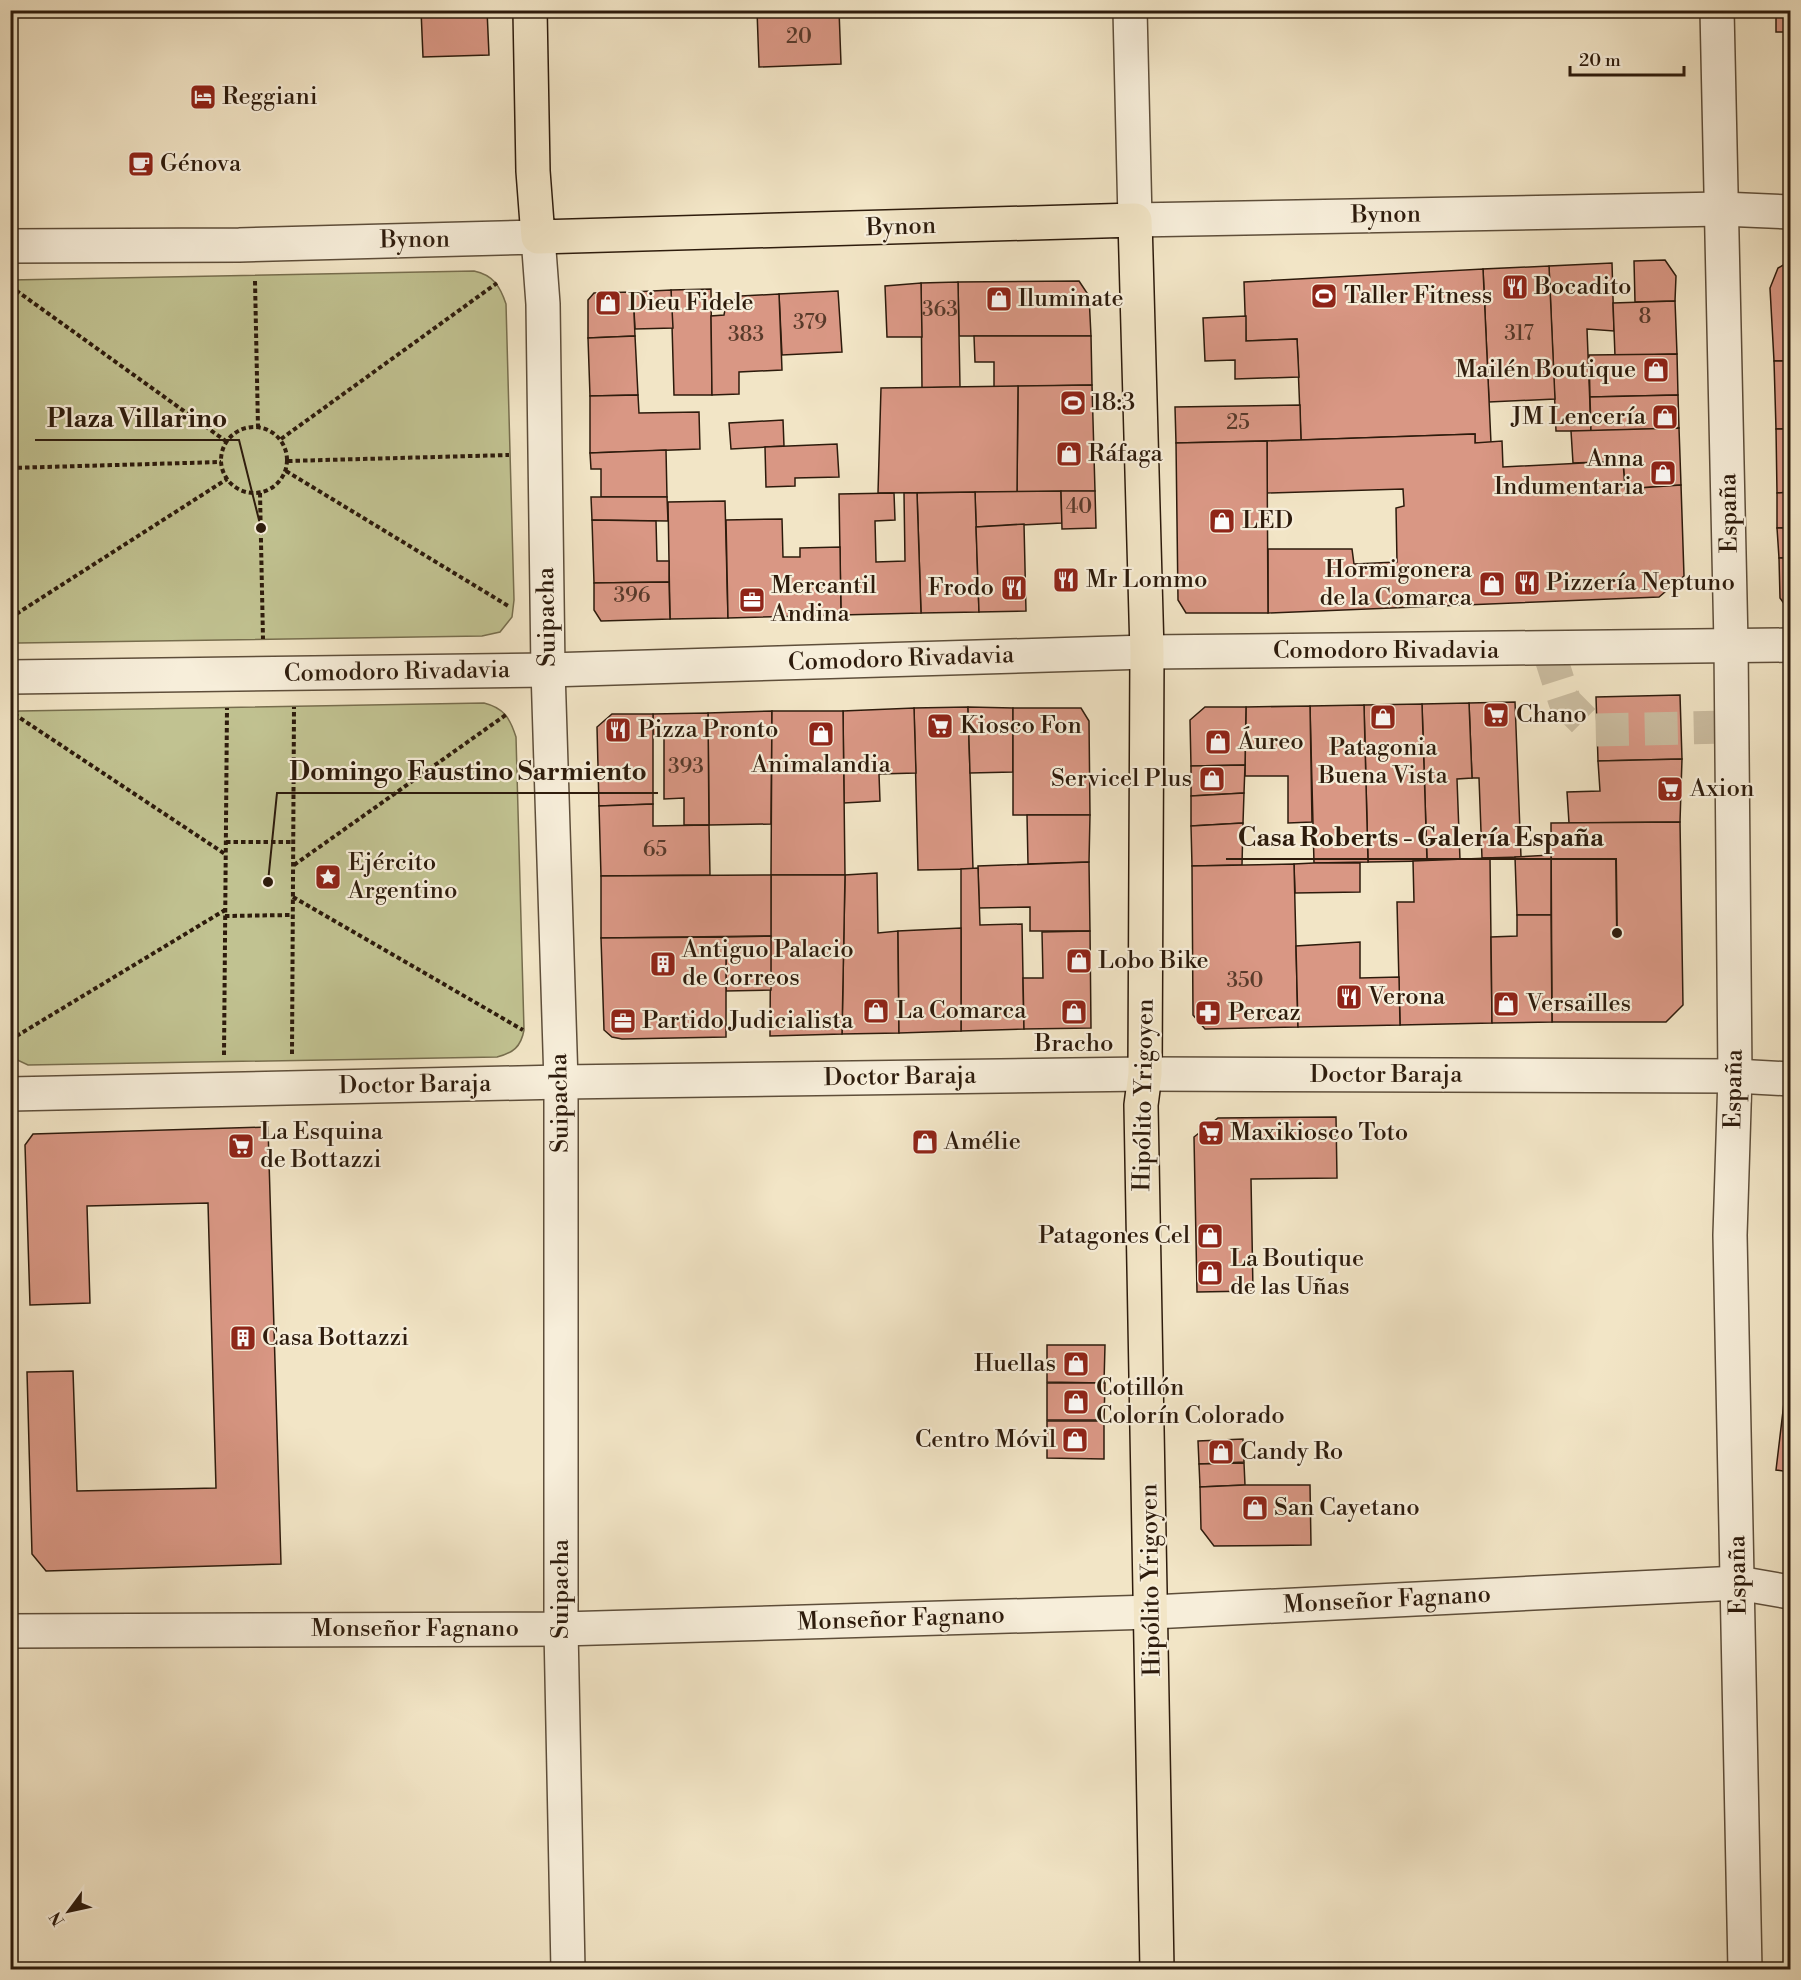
<svg xmlns="http://www.w3.org/2000/svg" width="1801" height="1980" font-family="'Libre Bodoni',serif">
<rect width="100%" height="100%" fill="#f2e5c6"/>
<filter id="stains"><feTurbulence type="fractalNoise" baseFrequency=".00333" numOctaves="4"/><feColorMatrix values="0 0 0 0 .2 0 0 0 0 .09 0 0 0 0 .02 0 0 0 .5 -.17"/></filter>
<radialGradient id="worn" r=".72"><stop offset=".6" stop-color="#630" stop-opacity="0"/><stop offset="1" stop-color="#630" stop-opacity=".3"/></radialGradient>
<g fill="#c1c291" stroke="#776e4e" stroke-width="1.5">
<path d="M474,271C493,275 500,286 506,304L514,600L512,617L500,632L482,636L18,643L11,640V280Z"/>
<path d="M484,703C504,708 510,718 516,737L524,1030C521,1047 513,1053 497,1057L28,1065L11,1057V714L19,711Z"/>
</g>
<g fill="#d99784" stroke="#2d1b0c" stroke-width="1.5">
<path d="M421,10H487L489,55L423,57Z"/>
<path d="M757,10H839L841,64L759,67Z"/>
<rect x="1776" y="10" width="14" height="22"/>
<path d="M1665,260L1676,276L1675,301L1635,302L1634,261Z"/>
<path d="M1790,261V361H1774L1770,288L1778,268Z"/>
<path d="M1612,263L1614,331L1587,329L1591,431H1556L1549,266Z"/>
<path d="M1549,266L1555,399L1489,402L1483,269Z"/>
<path d="M1483,269L1491,443H1475V434L1301,440L1297,339L1246,341L1244,282Z"/>
<path d="M1079,281L1089,296L1091,336H959L958,282Z"/>
<path d="M958,282L960,387L922,388L921,283Z"/>
<path d="M921,283L922,337H887L885,286Z"/>
<path d="M711,289L712,395H674L671,290Z"/>
<path d="M671,290L673,328L635,329L633,292Z"/>
<path d="M838,291L842,352L782,355L779,294Z"/>
<path d="M633,292L635,336L588,338V300L594,293Z"/>
<path d="M779,294L782,370L739,372V394L712,395L711,316L724,315L726,305L741,296Z"/>
<path d="M1675,301L1677,354L1615,356L1613,303Z"/>
<path d="M1246,316V341L1297,339L1299,377L1235,379V360L1205,361L1203,318Z"/>
<path d="M635,336L638,395L590,396L588,338Z"/>
<path d="M974,336H1091L1092,385L994,387V362H975Z"/>
<path d="M1677,354L1678,395L1590,397L1589,355Z"/>
<path d="M1774,361H1790V429H1776Z"/>
<path d="M1092,385L1095,491L1017,492L1018,386Z"/>
<path d="M1018,386L1017,492L878,493L881,388Z"/>
<path d="M638,395L639,413L699,412L700,449L590,453V396Z"/>
<path d="M1678,395L1679,428L1591,431L1590,397Z"/>
<path d="M1300,405L1301,440L1176,443L1175,407Z"/>
<path d="M783,420L784,446L731,449L729,423Z"/>
<path d="M1679,428L1681,485L1625,489L1623,461L1573,463L1571,431Z"/>
<path d="M1776,429H1790V492L1777,493Z"/>
<path d="M1475,434V443L1502,441L1503,467L1623,461L1625,489L1681,485L1684,576L1659,597L1268,613V549H1352L1354,564L1397,562L1396,508L1404,506L1403,489L1267,493V441Z"/>
<path d="M1267,441L1268,613H1186L1178,600L1176,443Z"/>
<path d="M837,444L839,477L795,478V486L766,487L765,447Z"/>
<path d="M666,450L667,497H601V469H591L590,453Z"/>
<path d="M1061,491L1062,523L976,527L975,492Z"/>
<path d="M1061,491H1095L1096,528L1062,529Z"/>
<path d="M975,492L979,612L921,613L917,493Z"/>
<path d="M1790,492V528H1777V493Z"/>
<path d="M894,493L895,520L875,521L876,562L905,561L904,493H917L921,613L841,615L839,494Z"/>
<path d="M591,497H667L668,521L592,520Z"/>
<path d="M725,501L728,618L670,619L668,502Z"/>
<path d="M782,519L783,557H800V548L840,547L841,615L728,618L726,520Z"/>
<path d="M592,520L656,521L657,561H669V582L594,583Z"/>
<path d="M1024,524L1026,611L979,612L976,527Z"/>
<path d="M1777,528H1790V558H1779Z"/>
<path d="M1779,558H1790V612L1780,598Z"/>
<path d="M669,582L670,619L601,621L594,610V583Z"/>
<path d="M1790,688V780H1785V694Z"/>
<path d="M1680,695L1682,759L1598,761L1596,697Z"/>
<path d="M1515,702L1521,857L1482,858L1479,778H1472L1469,703Z"/>
<path d="M1469,703L1472,778L1457,779L1460,860L1427,861L1422,704Z"/>
<path d="M1422,704L1427,861L1368,862L1364,705Z"/>
<path d="M1364,705L1368,862L1314,863L1310,706Z"/>
<path d="M1310,706L1312,822L1288,823V776H1245L1246,707Z"/>
<path d="M968,707L973,869L918,870L914,708Z"/>
<path d="M968,707L1013,708V772L970,773Z"/>
<path d="M1205,707H1246L1245,765L1191,766L1190,720Z"/>
<path d="M914,708L916,773L879,774L880,801L844,803L843,711Z"/>
<path d="M1013,708H1081L1089,721L1090,815H1013Z"/>
<path d="M772,711L771,824L709,825L708,713Z"/>
<path d="M772,711H843L845,875H771Z"/>
<path d="M708,713L709,825H684V798L664,799V735H653V714Z"/>
<path d="M612,714H653V804L599,806L597,727Z"/>
<path d="M1682,759L1680,822L1569,823L1567,792L1600,791L1598,761Z"/>
<path d="M1245,765L1244,793L1191,796V766Z"/>
<path d="M1785,780H1790V839H1786Z"/>
<path d="M1244,793L1243,823L1191,826V796Z"/>
<path d="M653,804V826L709,825L710,875L601,876L599,806Z"/>
<path d="M1027,815H1090L1089,862L1028,864Z"/>
<path d="M1680,822L1683,1005L1666,1022H1552L1551,823Z"/>
<path d="M1243,823L1242,865L1192,866L1191,826Z"/>
<rect x="1786" y="839" width="4" height="42"/>
<path d="M1551,855V915H1517L1515,857Z"/>
<path d="M1490,858L1492,1023L1400,1025L1397,902H1414L1413,861Z"/>
<path d="M1089,862L1090,931H1030V907L979,908L978,866Z"/>
<path d="M1314,863H1360V892L1295,893L1294,864Z"/>
<path d="M1294,864L1298,1027L1205,1029L1193,1015L1192,866Z"/>
<path d="M978,868L980,925L1022,924L1024,1029L961,1031V869Z"/>
<path d="M877,873L878,933L898,931L899,1033L842,1034L845,875Z"/>
<path d="M771,875H845L842,1034L770,1036Z"/>
<path d="M771,875V936L601,938V876Z"/>
<rect x="1786" y="881" width="4" height="46"/>
<path d="M1517,915H1551L1552,1022L1492,1023L1491,937L1517,936Z"/>
<path d="M1786,927H1790V983H1787Z"/>
<path d="M961,928V1031L899,1033L898,931Z"/>
<path d="M1090,931L1091,1028L1024,1029L1023,978H1043L1042,932Z"/>
<path d="M771,936V990L726,991V937Z"/>
<path d="M726,937V1037L622,1039L612,1037L604,1030L601,938Z"/>
<path d="M1360,942V978L1399,977L1400,1025L1298,1027L1296,946Z"/>
<rect x="1787" y="983" width="3" height="53"/>
<path d="M1336,1117L1337,1178L1251,1179L1253,1291L1197,1292L1194,1137L1218,1118Z"/>
<path d="M268,1127L281,1564L46,1571L32,1554L27,1372L73,1371L77,1491L216,1488L208,1203L87,1206L90,1303L30,1305L25,1145L33,1134Z"/>
<path d="M1047,1345H1105L1104,1383L1047,1382Z"/>
<path d="M1790,1352V1472L1776,1470Z"/>
<path d="M1047,1383H1105L1104,1420H1047Z"/>
<path d="M1047,1421H1104V1459L1047,1458Z"/>
<path d="M1243,1439L1244,1462L1199,1464L1198,1441Z"/>
<path d="M1244,1463L1245,1485L1200,1487L1199,1464Z"/>
<path d="M1245,1485H1310L1311,1545L1214,1546L1201,1529L1200,1487Z"/>
</g>
<g fill="none" stroke-linecap="round" stroke-linejoin="round">
<path stroke="#cbbda1" stroke-width="33" stroke-dasharray="33 16" stroke-linecap="butt" d="M1548,649L1565,702L1593,730L1732,727"/>
<defs>
<g id="minor">
<path d="M1130,10L1135,220L1722,209L1790,212"/>
<path d="M1717,10L1731,644L1735,1076L1730,1235L1745,1970"/>
<path d="M10,246L239,245L538,237L543,304L548,670L561,1082V1629L568,1970"/>
<path d="M10,677L548,670L1147,652L1790,645"/>
<path d="M10,1094L561,1082L1145,1074L1735,1076L1790,1079"/>
<path d="M10,1631L561,1629L1152,1612L1738,1583L1790,1592"/>
</g>
<path id="major" d="M530,10L533,171L538,237L1135,220L1147,652L1145,1074L1141,1105L1157,1970"/>
</defs>
<use href="#minor" stroke="#5e4e3a" stroke-width="36"/>
<use href="#major" stroke="#2d1b0c" stroke-width="36"/>
<g stroke="#2d1b0c" stroke-width="4" stroke-dasharray="4.5 3" stroke-linecap="butt">
<path d="M255,281L258,427"/>
<path d="M10,286L227,442"/>
<circle cx="254" cy="460" r="33"/>
<path d="M281,439L497,283"/>
<path d="M288,461L509,455"/>
<path d="M10,468L221,462"/>
<path d="M286,471L510,607"/>
<path d="M260,493L263,639"/>
<path d="M10,618L227,479"/>
<path d="M14,714L225,854"/>
<path d="M226,842H293"/>
<path d="M294,865L507,714"/>
<path d="M293,897L523,1030"/>
<path d="M225,916L292,915"/>
<path d="M10,1040L225,910"/>
<path d="M292,1054L294,707"/>
<path d="M224,1055L227,708"/>
</g>
<use href="#minor" stroke="#f7eeda" stroke-width="33"/>
<use href="#major" stroke="#f2e5c6" stroke-width="33"/>
</g>
<defs>
<symbol id="hotel-square" viewBox="-11 -11 22 22"><rect x="-9" y="-9" width="18" height="18" rx="4" fill="#8f2418" stroke="#f7eeda"/><path d="M-6-4.5h1.5V1H6V5H4.5V3h-9V5H-6ZM-4 0a1.8 1.8 0 1 1 3.6 0ZM.5 0V-2.5h3Q6-2.5 6 0Z" fill="#fff"/></symbol>
<symbol id="cafe-square" viewBox="-11 -11 22 22"><rect x="-9" y="-9" width="18" height="18" rx="4" fill="#8f2418" stroke="#f7eeda"/><path d="M-5.5-4.5H6V0H3Q3 3.5 0 3.5H-2.5Q-5.5 3.5-5.5 0ZM3-3.2v2h1.7v-2ZM-6 4.5H4V6H-6Z" fill="#fff"/></symbol>
<symbol id="restaurant-square" viewBox="-11 -11 22 22"><rect x="-9" y="-9" width="18" height="18" rx="4" fill="#8f2418" stroke="#f7eeda"/><path d="M-5-6h1v4h1v-4h1v4h1v-4h1v5L-1.5 .5V6h-2V.5L-5-1ZM5-6V6H3V1.5H1.5Q1.5-4 5-6Z" fill="#fff"/></symbol>
<symbol id="stadium-square" viewBox="-11 -11 22 22"><rect x="-9" y="-9" width="18" height="18" rx="4" fill="#8f2418" stroke="#f7eeda"/><path d="M0-5a6.5 5 0 1 0 0 10a6.5 5 0 1 0 0-10ZM-3.5-1.8h7v3.6h-7Z" fill="#fff"/></symbol>
<symbol id="shop-square" viewBox="-11 -11 22 22"><rect x="-9" y="-9" width="18" height="18" rx="4" fill="#8f2418" stroke="#f7eeda"/><path d="M-5-2.5h2.3a2.7 3.5 0 0 1 5.4 0H5L5.5 6h-11ZM-1.5-2.5h3a1.5 2.3 0 0 0-3 0Z" fill="#fff"/></symbol>
<symbol id="office-square" viewBox="-11 -11 22 22"><rect x="-9" y="-9" width="18" height="18" rx="4" fill="#8f2418" stroke="#f7eeda"/><path d="M-6-3h4V-5.5h4V-3h4V5H-6ZM-1-4.5V-3h2v-1.5ZM-6 0V1H6V0Z" fill="#fff"/></symbol>
<symbol id="supermarket-square" viewBox="-11 -11 22 22"><rect x="-9" y="-9" width="18" height="18" rx="4" fill="#8f2418" stroke="#f7eeda"/><path d="M-6-5.5h2.5l.6 2H6L4.5 2H-2.5L-4.4-4H-6ZM-1.5 3.2a1.3 1.3 0 1 0 .1 0ZM3 3.2a1.3 1.3 0 1 0 .1 0Z" fill="#fff"/></symbol>
<symbol id="sight-square" viewBox="-11 -11 22 22"><rect x="-9" y="-9" width="18" height="18" rx="4" fill="#8f2418" stroke="#f7eeda"/><path d="M0-6L1.8-2.2L6-1.7L2.9 1.2L3.7 5.4L0 3.3L-3.7 5.4L-2.9 1.2L-6-1.7L-1.8-2.2Z" fill="#fff"/></symbol>
<symbol id="building-square" viewBox="-11 -11 22 22"><rect x="-9" y="-9" width="18" height="18" rx="4" fill="#8f2418" stroke="#f7eeda"/><path d="M-4-6H4V6H1V3H-1V6H-4ZM-2.5-4.3h1.7v1.8h-1.7ZM.8-4.3h1.7v1.8H.8ZM-2.5-1h1.7V.8h-1.7ZM.8-1h1.7V.8H.8Z" fill="#fff"/></symbol>
<symbol id="pharmacy-square" viewBox="-11 -11 22 22"><rect x="-9" y="-9" width="18" height="18" rx="4" fill="#8f2418" stroke="#f7eeda"/><path d="M-2-6h4v4h4v4h-4v4h-4v-4h-4v-4h4Z" fill="#fff"/></symbol>
</defs>
<g fill-rule="evenodd">
<use href="#hotel-square" x="188" y="82" width="30" height="30"/>
<use href="#cafe-square" x="126" y="149" width="30" height="30"/>
<use href="#restaurant-square" x="1500" y="272" width="30" height="30"/>
<use href="#stadium-square" x="1309" y="281" width="30" height="30"/>
<use href="#shop-square" x="984" y="284" width="30" height="30"/>
<use href="#shop-square" x="593" y="288" width="30" height="30"/>
<use href="#shop-square" x="1641" y="355" width="30" height="30"/>
<use href="#stadium-square" x="1058" y="388" width="30" height="30"/>
<use href="#shop-square" x="1650" y="402" width="30" height="30"/>
<use href="#shop-square" x="1054" y="439" width="30" height="30"/>
<use href="#shop-square" x="1648" y="458" width="30" height="30"/>
<use href="#shop-square" x="1207" y="506" width="30" height="30"/>
<use href="#restaurant-square" x="1051" y="565" width="30" height="30"/>
<use href="#restaurant-square" x="1512" y="568" width="30" height="30"/>
<use href="#shop-square" x="1477" y="569" width="30" height="30"/>
<use href="#restaurant-square" x="999" y="573" width="30" height="30"/>
<use href="#office-square" x="737" y="585" width="30" height="30"/>
<use href="#supermarket-square" x="1481" y="700" width="30" height="30"/>
<use href="#shop-square" x="1368" y="702" width="30" height="30"/>
<use href="#supermarket-square" x="925" y="711" width="30" height="30"/>
<use href="#restaurant-square" x="603" y="715" width="30" height="30"/>
<use href="#shop-square" x="806" y="719" width="30" height="30"/>
<use href="#shop-square" x="1203" y="727" width="30" height="30"/>
<use href="#shop-square" x="1197" y="764" width="30" height="30"/>
<use href="#supermarket-square" x="1655" y="774" width="30" height="30"/>
<use href="#sight-square" x="313" y="862" width="30" height="30"/>
<use href="#shop-square" x="1064" y="946" width="30" height="30"/>
<use href="#building-square" x="648" y="949" width="30" height="30"/>
<use href="#restaurant-square" x="1334" y="982" width="30" height="30"/>
<use href="#shop-square" x="1491" y="989" width="30" height="30"/>
<use href="#shop-square" x="861" y="996" width="30" height="30"/>
<use href="#shop-square" x="1059" y="997" width="30" height="30"/>
<use href="#pharmacy-square" x="1193" y="998" width="30" height="30"/>
<use href="#office-square" x="608" y="1006" width="30" height="30"/>
<use href="#supermarket-square" x="1196" y="1118" width="30" height="30"/>
<use href="#shop-square" x="910" y="1127" width="30" height="30"/>
<use href="#supermarket-square" x="226" y="1131" width="30" height="30"/>
<use href="#shop-square" x="1195" y="1221" width="30" height="30"/>
<use href="#shop-square" x="1195" y="1258" width="30" height="30"/>
<use href="#building-square" x="228" y="1323" width="30" height="30"/>
<use href="#shop-square" x="1061" y="1349" width="30" height="30"/>
<use href="#shop-square" x="1061" y="1387" width="30" height="30"/>
<use href="#shop-square" x="1060" y="1425" width="30" height="30"/>
<use href="#shop-square" x="1206" y="1437" width="30" height="30"/>
<use href="#shop-square" x="1240" y="1493" width="30" height="30"/>
</g>
<g text-anchor="middle" dominant-baseline="central" stroke-width="4.5" stroke-linejoin="round" paint-order="stroke">
<g font-size="21" fill="#583a2a">
<text x="799" y="37">20</text>
<text x="940" y="310">363</text>
<text x="1645" y="317">8</text>
<text x="810" y="323">379</text>
<text x="1519" y="334">317</text>
<text x="746" y="335">383</text>
<text x="1238" y="423">25</text>
<text x="1079" y="507">40</text>
<text x="632" y="596">396</text>
<text x="686" y="767">393</text>
<text x="655" y="850">65</text>
<text x="1245" y="981">350</text>
</g>
<g font-size="24" fill="#2d1b0c" stroke="#f7eeda" text-anchor="start">
<text x="222" y="97">Reggiani</text>
<text x="160" y="164">Génova</text>
<text x="1534" y="287">Bocadito</text>
<text x="1344" y="296">Taller Fitness</text>
<text x="1018" y="299">Iluminate</text>
<text x="628" y="303">Dieu Fidele</text>
<text x="1636" y="370" text-anchor="end">Mailén Boutique</text>
<text x="1092" y="403">18:3</text>
<text x="1646" y="417" text-anchor="end">JM Lencería</text>
<text x="1088" y="454">Ráfaga</text>
<text x="1644" y="459" text-anchor="end">Anna<tspan x="1644" dy="28">Indumentaria</tspan></text>
<text x="1242" y="521">LED</text>
<text x="1472" y="570" text-anchor="end">Hormigonera<tspan x="1472" dy="28">de la Comarca</tspan></text>
<text x="1086" y="580">Mr Lommo</text>
<text x="1546" y="583">Pizzería Neptuno</text>
<text x="771" y="586">Mercantil<tspan x="771" dy="28">Andina</tspan></text>
<text x="994" y="588" text-anchor="end">Frodo</text>
<text x="1516" y="715">Chano</text>
<text x="960" y="726">Kiosco Fon</text>
<text x="638" y="730">Pizza Pronto</text>
<text x="1238" y="742">Áureo</text>
<text x="1383" y="748" text-anchor="middle">Patagonia<tspan x="1383" dy="28">Buena Vista</tspan></text>
<text x="821" y="765" text-anchor="middle">Animalandia</text>
<text x="1192" y="779" text-anchor="end">Servicel Plus</text>
<text x="1690" y="789">Axion</text>
<text x="348" y="863">Ejército<tspan x="348" dy="28">Argentino</tspan></text>
<text x="682" y="950">Antiguo Palacio<tspan x="682" dy="28">de Correos</tspan></text>
<text x="1098" y="961">Lobo Bike</text>
<text x="1368" y="997">Verona</text>
<text x="1526" y="1004">Versailles</text>
<text x="896" y="1011">La Comarca</text>
<text x="1228" y="1013">Percaz</text>
<text x="642" y="1021">Partido Judicialista</text>
<text x="1074" y="1044" text-anchor="middle">Bracho</text>
<text x="260" y="1132">La Esquina<tspan x="260" dy="28">de Bottazzi</tspan></text>
<text x="1230" y="1133">Maxikiosco Toto</text>
<text x="944" y="1142">Amélie</text>
<text x="1190" y="1236" text-anchor="end">Patagones Cel</text>
<text x="1230" y="1259">La Boutique<tspan x="1230" dy="28">de las Uñas</tspan></text>
<text x="262" y="1338">Casa Bottazzi</text>
<text x="1056" y="1364" text-anchor="end">Huellas</text>
<text x="1096" y="1388">Cotillón<tspan x="1096" dy="28">Colorín Colorado</tspan></text>
<text x="1056" y="1440" text-anchor="end">Centro Móvil</text>
<text x="1240" y="1452">Candy Ro</text>
<text x="1274" y="1508">San Cayetano</text>
</g>
<g font-size="24" fill="#2d1b0c" stroke="#f7eeda">
<text transform="translate(1386 215) rotate(-1)">Bynon</text>
<text transform="translate(901 227) rotate(-2)">Bynon</text>
<text transform="translate(415 240) rotate(-1)">Bynon</text>
<text transform="translate(1729 513) rotate(-91)">España</text>
<text transform="translate(547 617) rotate(-91)">Suipacha</text>
<text x="1386" y="651">Comodoro Rivadavia</text>
<text transform="translate(901 659) rotate(-2)">Comodoro Rivadavia</text>
<text transform="translate(397 672) rotate(-1)">Comodoro Rivadavia</text>
<text x="1386" y="1075">Doctor Baraja</text>
<text transform="translate(900 1077) rotate(-1)">Doctor Baraja</text>
<text transform="translate(415 1085) rotate(-1)">Doctor Baraja</text>
<text transform="translate(1734 1089) rotate(-89)">España</text>
<text transform="translate(1144 1095) rotate(-89)">Hipólito Yrigoyen</text>
<text transform="translate(560 1103) rotate(-91)">Suipacha</text>
<text transform="translate(1738 1575) rotate(-91)">España</text>
<text transform="translate(1151 1580) rotate(-91)">Hipólito Yrigoyen</text>
<text transform="translate(561 1589) rotate(-90)">Suipacha</text>
<text transform="translate(1387 1600) rotate(-3)">Monseñor Fagnano</text>
<text transform="translate(901 1619) rotate(-2)">Monseñor Fagnano</text>
<text x="415" y="1629">Monseñor Fagnano</text>
</g>
</g>
<path fill="none" stroke="#2d1b0c" stroke-width="2" d="M261 528L239 440H35M268 882L277 793H658M1617 933L1616 859H1226"/>
<g fill="#2d1b0c" stroke="#f7eeda" stroke-width="2">
<circle cx="261" cy="528" r="6"/>
<circle cx="268" cy="882" r="6"/>
<circle cx="1617" cy="933" r="6"/>
</g>
<g font-size="26" text-anchor="middle" font-weight="bold" fill="#2d1b0c" stroke="#f7eeda" stroke-width="4.5" stroke-linejoin="round" paint-order="stroke">
<text x="137" y="427">Plaza Villarino</text>
<text x="468" y="780">Domingo Faustino Sarmiento</text>
<text x="1421" y="846">Casa Roberts - Galería España</text>
</g>
<rect width="1801" height="1980" fill="none" stroke="#f2e5c6" stroke-width="36"/>
<rect x="12" y="12" width="1777" height="1956" fill="none" stroke="#2d1b0c" stroke-width="3"/>
<rect x="18" y="18" width="1765" height="1944" fill="none" stroke="#2d1b0c" stroke-width="1.5"/>
<g transform="translate(69 1911) rotate(237)" stroke="#f7eeda" stroke-width="4.5" paint-order="stroke">
<path d="M0-4.5L10 22L0 15L-10 22Z" fill="#2d1b0c"/>
<text y="-9" font-size="16" font-weight="bold" text-anchor="middle" fill="#2d1b0c">N</text>
</g>
<path d="M1570 66v9h114v-9" fill="none" stroke="#2d1b0c" stroke-width="3"/>
<text x="1579" y="66" font-size="18" fill="#2d1b0c" stroke="#f7eeda" stroke-width="4.5" paint-order="stroke">20 m</text>
<rect width="100%" height="100%" filter="url(#stains)"/>
<rect width="100%" height="100%" fill="url(#worn)"/>
</svg>
